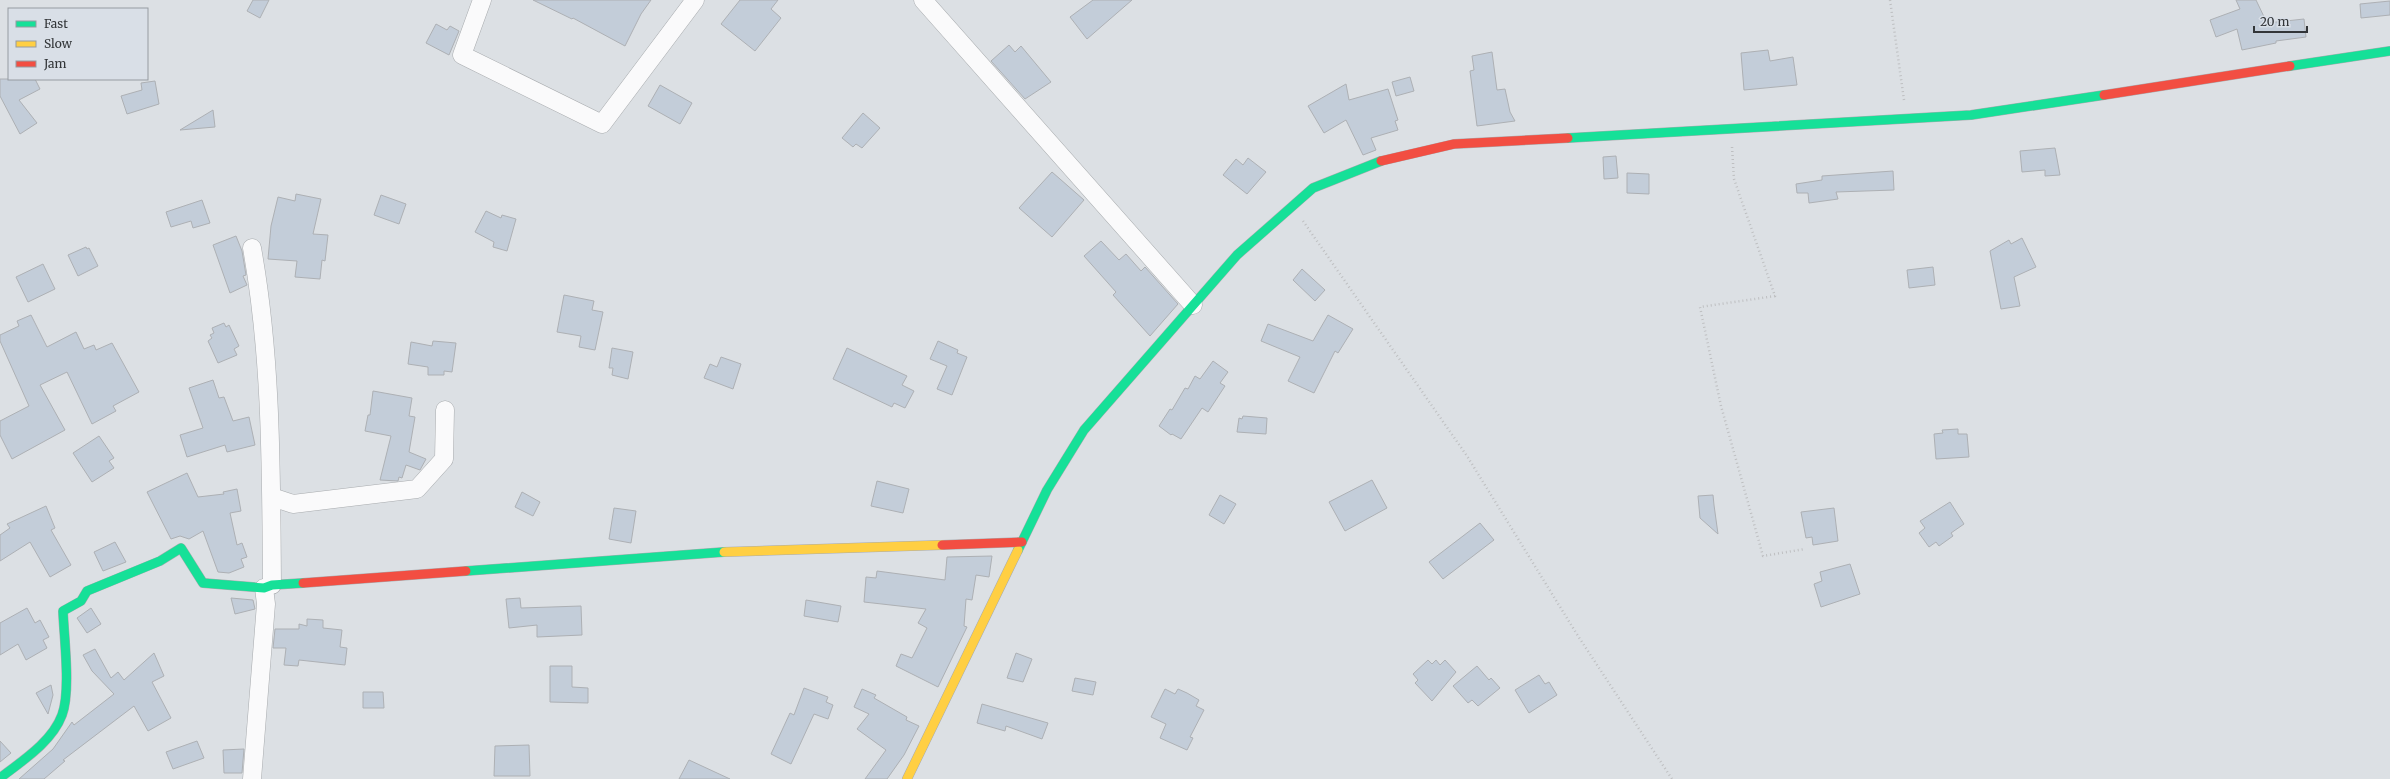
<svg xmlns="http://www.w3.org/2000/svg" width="2390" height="779" font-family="Merriweather,serif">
<rect width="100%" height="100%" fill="#dce0e4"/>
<g fill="#c3cdd9" stroke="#adb0b4">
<path d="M253,0H269L260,18L247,11Z"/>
<path d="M533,0H651L641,14L625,46L573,18L572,19Z"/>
<path d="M740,0H778L771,9L781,18L755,51L721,24Z"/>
<path d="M1093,0H1132L1087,39L1070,17Z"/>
<path d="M2236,0H2256L2267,23L2304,19L2306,37L2276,41V43L2242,50L2237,29L2216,37L2210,20L2240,9Z"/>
<path d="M2390,1V15L2361,18L2360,4Z"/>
<path d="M436,24L447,30L450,26L459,31L449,55L426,43Z"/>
<path d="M1009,45L1015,52L1021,46L1051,82L1025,99L991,61Z"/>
<path d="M1768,50L1770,61L1793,57L1797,85L1744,90L1741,53Z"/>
<path d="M1492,52L1497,90L1505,89L1510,112L1515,121L1477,126L1470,71L1474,70L1472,56Z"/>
<path d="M1410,77L1414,91L1396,96L1392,82Z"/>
<path d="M0,79H35L40,89L19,100L37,123L20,134L0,96Z"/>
<path d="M155,81L159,104L127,114L121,96L142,90L141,83Z"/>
<path d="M1346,84L1349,100L1388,89L1398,120L1395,121L1398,130L1371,138L1376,150L1363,155L1346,120L1324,133L1308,106Z"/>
<path d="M660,85L692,103L680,124L648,106Z"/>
<path d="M213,110L215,127L180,130Z"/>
<path d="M863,113L880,128L862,148L856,144L853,147L842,138Z"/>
<path d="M2055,148L2060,175L2045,176V170L2022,172L2020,151Z"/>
<path d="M1616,156L1618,178L1604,179L1603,157Z"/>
<path d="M1248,158L1266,172L1247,194L1223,175L1236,159L1243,165Z"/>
<path d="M1893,171L1894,190L1836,192L1838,199L1809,203L1808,193H1797L1796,184L1822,180V176Z"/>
<path d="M1052,172L1084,200L1052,237L1019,208Z"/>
<path d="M1627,173L1649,174V194L1627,193Z"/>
<path d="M296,194L321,199L313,234L328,235L325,261L322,260L320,279L295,277L297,261L268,259L271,226L278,197L295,201Z"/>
<path d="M381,195L406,204L399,224L374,215Z"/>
<path d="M202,200L210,223L193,228L191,221L171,227L166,212Z"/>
<path d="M486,211L501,218L502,215L516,219L507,251L493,247L494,242L475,232Z"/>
<path d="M236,236L242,251L246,275L243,276L247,285L230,293L213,245Z"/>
<path d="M2022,238L2036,267L2014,277L2020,306L2001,309L1990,251L2009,240L2011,244Z"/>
<path d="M1101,241L1119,260L1126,254L1141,271L1145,267L1178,304L1150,336L1113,295L1116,292L1084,256Z"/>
<path d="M86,247L87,249L89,248L98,266L78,276L68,255Z"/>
<path d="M43,264L55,289L28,302L16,277Z"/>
<path d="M1933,267L1935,285L1909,288L1907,270Z"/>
<path d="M1302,269L1325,290L1315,301L1293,280Z"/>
<path d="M564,295L594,301L592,310L603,312L595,350L579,347L581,336L557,332Z"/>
<path d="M31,315L47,347L76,332L84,349L94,345L96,350L112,343L139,392L113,406L116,411L92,424L67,372L40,385L65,430L12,459L0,435V421L29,406L0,341V335L19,326L17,321Z"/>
<path d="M1328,315L1353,329L1338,353L1335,351L1314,393L1288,381L1300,357L1261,341L1268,324L1313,341Z"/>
<path d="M224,323L226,327L229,325L239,346L234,349L237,355L218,363L208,341L212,338L210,335L214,333L212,328Z"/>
<path d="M433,341L456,343L452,372L444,371V375H428V367L408,364L411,342L432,346Z"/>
<path d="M938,341L958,350L957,353L967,357L952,395L937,389L947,366L930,359Z"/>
<path d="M612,348L633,352L628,379L612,375L613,368H609Z"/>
<path d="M847,348L907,376L902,385L914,391L905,408L894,403L892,407L833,379Z"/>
<path d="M721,357L741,364L733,389L704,378L710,364L717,367Z"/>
<path d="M1213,361L1228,372L1220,383L1225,386L1208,412L1202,408L1181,439L1172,434L1171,435L1159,426L1170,409L1172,410L1185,388L1188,389L1195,376L1200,379Z"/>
<path d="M213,380L219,398L224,397L233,421L249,417L255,445L227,452L225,445L187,457L180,435L203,428L189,388Z"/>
<path d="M373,391L412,398L409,416L415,417L409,452L426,459L420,470L406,465L402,478L399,477L398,481L380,480L391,436L365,431L368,415H370Z"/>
<path d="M1243,416L1267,418L1266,434L1237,432L1239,418L1242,419Z"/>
<path d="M1958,429V434H1967L1969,457L1936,459L1934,434L1943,433L1942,430Z"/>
<path d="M99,436L114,458L109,461L114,468L92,482L73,453Z"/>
<path d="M187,473L198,497L224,494L223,492L237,489L241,511L230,513L237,545L242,543L247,557L241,559L244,567L229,573L218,572L203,531L189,539L180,536L171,539L147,492Z"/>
<path d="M1372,480L1387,508L1345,531L1329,502Z"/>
<path d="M877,481L909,489L903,513L871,506Z"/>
<path d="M522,492L540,502L533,516L515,507Z"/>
<path d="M1220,495L1236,504L1224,524L1209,515Z"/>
<path d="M1713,495L1714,505L1718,534L1700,518L1698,496Z"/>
<path d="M1950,502L1964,524L1951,533L1953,536L1939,546L1936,542L1929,547L1919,533L1925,528L1920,521Z"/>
<path d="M46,506L55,528L51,530L71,565L50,577L30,542L0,561V535L10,528L7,524Z"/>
<path d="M614,508L636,511L631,543L609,539Z"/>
<path d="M1834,508L1838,541L1813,545L1812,537L1806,538L1801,512Z"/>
<path d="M1480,523L1494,540L1443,579L1429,562Z"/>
<path d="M115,542L126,562L103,571L94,552Z"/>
<path d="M992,556L989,577L976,575L972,600L966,599L964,626L967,627L938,687L896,666L901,654L912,658L927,628L918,623L926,609L864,602L866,577L876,578L877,571L945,580L947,557Z"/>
<path d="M1850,564L1860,594L1821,607L1814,584L1822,581L1820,572Z"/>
<path d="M231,598L253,600L255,609L235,614Z"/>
<path d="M520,598L521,608L581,606L582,635L537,637V625L509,628L506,599Z"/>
<path d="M806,600L841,606L838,622L804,616Z"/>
<path d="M27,608L35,623L40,620L49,637L43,640L47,648L26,660L18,644L0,655V623Z"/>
<path d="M91,608L101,624L87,633L77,618Z"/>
<path d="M307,619L323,620V628L342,630L340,647L347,648L345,665L299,660L298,666L284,665L286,648H273L275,629H299V624L307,626Z"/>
<path d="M95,649L111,678L118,672L124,680L154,653L164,676L152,682L171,718L148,731L134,706L63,760L65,761L44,779H19L53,749L72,722L74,725L114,694L92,671L83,655Z"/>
<path d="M1016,653L1032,659L1023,682L1007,678Z"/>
<path d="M1428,660L1432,664L1436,660L1440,665L1445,660L1456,672L1432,701L1415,683L1418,680L1413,674Z"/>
<path d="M550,666H572V687L588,688V703L550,702Z"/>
<path d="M1477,666L1489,680L1491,678L1500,688L1478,706L1472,700L1468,703L1453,686Z"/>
<path d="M1539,675L1545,684L1549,682L1557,695L1529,713L1515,690Z"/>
<path d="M1075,678L1096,682L1093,695L1072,691Z"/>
<path d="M51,685L53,695L48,714L36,693Z"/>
<path d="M804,688L828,697L826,702L833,705L828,719L814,714L791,764L771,754L790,713L794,715Z"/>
<path d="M862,689L876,695L874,698L907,717L906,720L919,726L904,755L887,779H865L886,750L857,729L869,714L854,707Z"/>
<path d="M1165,689L1175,694L1178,689L1187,693L1199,700L1196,706L1204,710L1190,737L1193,738L1187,750L1160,738L1166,724L1151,717Z"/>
<path d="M363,692H383L384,708H363Z"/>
<path d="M982,704L1048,723L1042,739L1006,726L1005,731L977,723Z"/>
<path d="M0,741L11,753L0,762Z"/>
<path d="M197,741L204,758L173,769L166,752Z"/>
<path d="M529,745L530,776H494L495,746Z"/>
<path d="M244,749L242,773H224L223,750Z"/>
<path d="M689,760L730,779H679Z"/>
</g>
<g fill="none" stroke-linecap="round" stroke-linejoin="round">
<defs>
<g id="street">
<path d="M482,0L462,55L602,124L695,0"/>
<path d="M923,0L1193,305"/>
<path d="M252,248C272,359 271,473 272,585"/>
<path d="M272,497L293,504L417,489L444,459L445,410"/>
<path d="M252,779L266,604L264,588"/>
</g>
<g id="fast">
<path d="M2290,66L2390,51"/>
<path d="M1568,138L1971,115L2104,95"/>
<path d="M1018,550L1047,490L1084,430L1237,255L1313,188L1381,161"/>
<path d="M466,571L724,552"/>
<path d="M0,778C22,761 52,742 62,715C71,691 64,638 63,611L81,601L87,591L160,561L181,548L203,583L264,588L272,585L303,583"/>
</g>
<g id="slow">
<path d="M724,552L942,545"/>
<path d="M907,779L1018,550"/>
</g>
<g id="jam">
<path d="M2104,95L2290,66"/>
<path d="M1381,161L1454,144L1568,138"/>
<path d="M942,545L1022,542"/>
<path d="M303,583L466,571"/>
</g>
</defs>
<use href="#street" stroke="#a8abae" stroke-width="19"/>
<use href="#fast" stroke="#a8abae" stroke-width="10"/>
<use href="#slow" stroke="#a8abae" stroke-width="10"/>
<use href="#jam" stroke="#a8abae" stroke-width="10"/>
<g stroke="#bebfc1" stroke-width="2.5" stroke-dasharray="1 3" stroke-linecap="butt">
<path d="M1890,0L1904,100"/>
<path d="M1732,147L1734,179L1775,296L1700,307L1721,406L1763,556L1805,549"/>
<path d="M1303,221L1467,456L1578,636L1672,779"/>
</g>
<use href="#street" stroke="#fafafb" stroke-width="18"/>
<use href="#fast" stroke="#16e098" stroke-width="9"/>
<use href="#slow" stroke="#ffcf43" stroke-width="9"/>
<use href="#jam" stroke="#f24e42" stroke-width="9"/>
</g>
<rect x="8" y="8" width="140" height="72" fill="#d9dfe7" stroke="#969ba1"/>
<rect x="16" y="21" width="20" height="6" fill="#16e098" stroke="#969ba1"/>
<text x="44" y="28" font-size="12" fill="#323538">Fast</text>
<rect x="16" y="41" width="20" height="6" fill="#ffcf43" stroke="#969ba1"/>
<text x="44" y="48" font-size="12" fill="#323538">Slow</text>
<rect x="16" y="61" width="20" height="6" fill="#f24e42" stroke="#969ba1"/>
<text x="44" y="68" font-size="12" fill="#323538">Jam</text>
<path d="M2254 26v6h53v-6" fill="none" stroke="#323538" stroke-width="2"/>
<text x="2260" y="26" font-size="12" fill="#323538" stroke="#d9dfe7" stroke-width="3" paint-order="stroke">20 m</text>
</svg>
